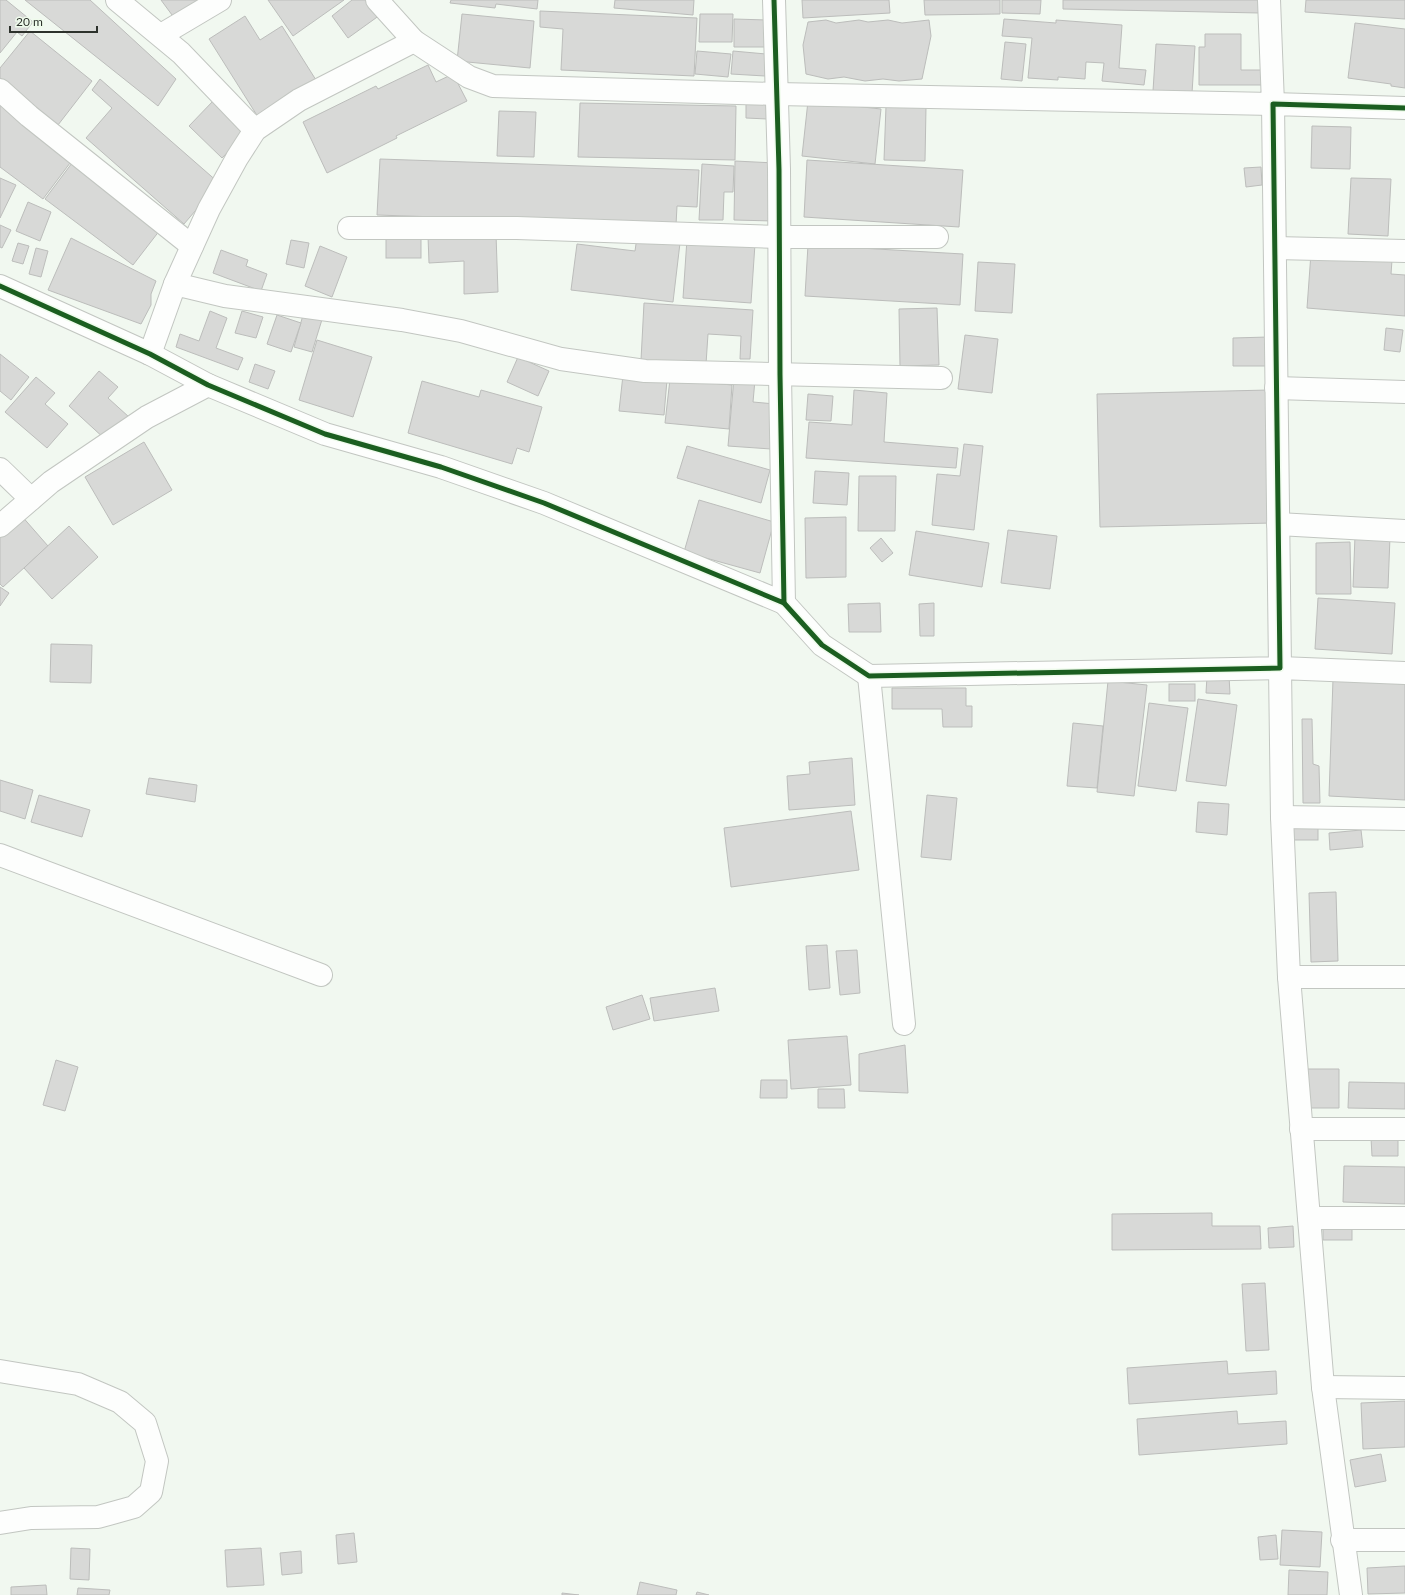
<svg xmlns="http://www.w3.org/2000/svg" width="1405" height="1595" font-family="Lato,sans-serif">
<rect width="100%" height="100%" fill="#f1f8f0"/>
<g fill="#d8d9d7" stroke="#bcbdbb">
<path d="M0,0H6L33,22L22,36L17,32L0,53Z"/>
<path d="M25,0H90L176,79L158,106Z"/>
<path d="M161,0H199L175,19Z"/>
<path d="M268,0H344L293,36Z"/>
<path d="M352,0H368L380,15L348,38L332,16Z"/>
<path d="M451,0H538L537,9L496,4L495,8L450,3Z"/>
<path d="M615,0H694L693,15L614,8Z"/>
<path d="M802,0H889L890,13L803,18Z"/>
<path d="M924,0H1000V14L925,15Z"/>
<path d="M1002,0H1041L1040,14L1002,13Z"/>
<path d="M1063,0H1260V13L1063,9Z"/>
<path d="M1306,0H1405V19L1305,12Z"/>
<path d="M540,11L697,18L694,76L561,70L563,29L540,27Z"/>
<path d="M462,14L534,21L530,68L457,61Z"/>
<path d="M700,14H733L732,42H699Z"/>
<path d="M245,16L260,40L282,26L316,80L258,117L209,39Z"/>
<path d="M734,19L767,20V47H734Z"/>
<path d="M1004,19L1056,23V20L1122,25L1119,68L1146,70L1144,85L1102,81L1104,63L1086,62L1085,79L1058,77V80L1028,78L1032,38L1002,36Z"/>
<path d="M826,20L836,23L859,20L868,22L888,20L902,23L929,20L931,36L922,79L899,81L883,79L865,81L844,77L828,79L806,74L803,45L808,22Z"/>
<path d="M1355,23L1405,29V88L1391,86V84L1348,78Z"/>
<path d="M30,31L92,81L58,125L0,78V68Z"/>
<path d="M1205,34H1241V70H1264L1263,85H1199V47H1205Z"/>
<path d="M1005,42L1026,44L1022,81L1001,79Z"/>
<path d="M1156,44L1195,46L1192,93L1153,91Z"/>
<path d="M697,51L731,54L728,77L695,74Z"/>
<path d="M733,51L766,54L765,76L731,74Z"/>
<path d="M428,65L436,82L453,74L467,101L396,136L397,138L327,173L303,122L376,86L378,89Z"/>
<path d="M100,79L219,183L184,224L86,138L112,108L92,90Z"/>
<path d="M214,100L247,132L222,158L189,126Z"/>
<path d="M808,101L881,109L875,164L802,156Z"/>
<path d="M580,103L736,106L735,160L578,157Z"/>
<path d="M0,104L73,159L43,199L0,167Z"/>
<path d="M746,104H767V119L746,118Z"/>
<path d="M886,106L926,107L925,161L884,160Z"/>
<path d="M499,111L536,112L534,157L497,156Z"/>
<path d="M1312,126L1351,127L1350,169L1311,168Z"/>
<path d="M380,159L699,170L697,207L677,206L676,225L377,215Z"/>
<path d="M807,160L963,170L959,227L804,217Z"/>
<path d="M735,161L775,163L773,221L734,220Z"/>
<path d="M72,163L160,230L133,265L45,199Z"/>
<path d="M702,164L734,166L733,192H724L723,220H699Z"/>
<path d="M1261,167L1262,185L1246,187L1244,168Z"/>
<path d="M0,178L16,185L0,218Z"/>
<path d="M1351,178L1391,179L1388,236L1348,234Z"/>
<path d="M28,202L51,212L40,241L16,231Z"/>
<path d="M0,225L11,230L2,248L0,247Z"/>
<path d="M496,234L498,292L464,294V261L429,263L428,236Z"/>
<rect x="386" y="236" width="35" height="22"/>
<path d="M637,237L680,243L673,302L571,290L577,244L635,251Z"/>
<path d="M71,238L156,281L151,294V305L141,324L48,290Z"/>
<path d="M687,239L755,244L751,303L683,298Z"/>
<path d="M291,240L309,243L304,268L286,264Z"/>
<path d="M18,243L29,246L23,264L12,261Z"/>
<path d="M808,245L963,254L960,305L805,296Z"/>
<path d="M320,246L347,257L332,297L305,286Z"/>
<path d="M36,248L48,251L41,277L29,274Z"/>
<path d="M221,250L248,260L246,266L267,274L261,291L213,273Z"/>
<path d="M1311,253L1392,260L1391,274L1405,275V316L1307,308Z"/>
<path d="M978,262L1015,264L1012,313L975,311Z"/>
<path d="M644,303L753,310L750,359H740L741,336L708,334L706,364L641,360Z"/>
<path d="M305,308L324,313L312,352L294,347Z"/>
<path d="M937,308L939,365L900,366L899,309Z"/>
<path d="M210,311L227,318L216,348L243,358L238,370L176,347L180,334L199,341Z"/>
<path d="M242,311L263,317L256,338L235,333Z"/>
<path d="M277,315L301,323L291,352L267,344Z"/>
<path d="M1386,328L1403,330L1400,352L1384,350Z"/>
<path d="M965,335L998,339L992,393L958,389Z"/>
<path d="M1268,337L1269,366H1233V338Z"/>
<path d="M317,340L372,357L353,417L299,400Z"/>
<path d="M0,354L29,377L11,400L0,391Z"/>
<path d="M518,357L549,371L538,396L507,382Z"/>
<path d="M255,364L275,371L268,389L249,382Z"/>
<path d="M99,371L118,387L108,398L129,417L106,440L69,406Z"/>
<path d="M623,375L667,380L664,415L619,411Z"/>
<path d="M36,377L55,393L45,404L68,424L47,448L5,412Z"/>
<path d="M734,378L755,380L753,402L775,404L771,449L728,446Z"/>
<path d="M670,379L732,385L729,429L665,423Z"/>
<path d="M422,381L479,397L481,390L542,407L529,452L517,448L512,464L408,433Z"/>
<path d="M854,390L887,393L884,442L958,448L956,468L806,458L809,422L852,425Z"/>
<path d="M1269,390L1272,523L1100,527L1097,394Z"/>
<path d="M808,394L833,396L831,421L806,420Z"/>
<path d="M144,442L172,490L113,525L85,477Z"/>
<path d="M964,444L983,446L974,530L932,525L937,474L960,476Z"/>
<path d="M687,446L770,470L761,503L677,478Z"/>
<path d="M815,471L849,473L847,505L813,503Z"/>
<path d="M859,476H896L895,531H858Z"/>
<path d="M699,500L774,522L760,573L684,552Z"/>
<path d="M20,514L48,546L3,587L0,584V533Z"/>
<path d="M846,517V577L806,578L805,518Z"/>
<path d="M69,526L98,557L52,599L24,568Z"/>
<path d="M1008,530L1057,536L1050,589L1001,583Z"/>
<path d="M916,531L989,543L982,587L909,575Z"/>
<path d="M1355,536L1390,537L1388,588L1353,587Z"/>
<path d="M881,538L893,553L882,562L870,548Z"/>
<path d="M1350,542L1351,594H1316V543Z"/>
<path d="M0,587L9,593L0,606Z"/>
<path d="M1318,598L1395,603L1392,654L1315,649Z"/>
<path d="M880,603L881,632H849L848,604Z"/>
<path d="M934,603V636H920L919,604Z"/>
<path d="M51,644L92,645L91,683L50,682Z"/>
<path d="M1207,676H1229L1230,694L1206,693Z"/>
<path d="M1333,679L1405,684V800L1329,796Z"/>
<path d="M1108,681L1147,685L1134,796L1097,792Z"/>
<rect x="1169" y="684" width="26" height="17"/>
<path d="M892,688H966V706H972V727H943L942,709H892Z"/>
<path d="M1198,699L1237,705L1226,786L1186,781Z"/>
<path d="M1149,703L1188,708L1176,791L1138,786Z"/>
<path d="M1302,719H1312L1313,764L1319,766L1320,803H1303Z"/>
<path d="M1073,723L1103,726L1097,788L1067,786Z"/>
<path d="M852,758L855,805L789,810L787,776L810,774L809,762Z"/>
<path d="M149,778L197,785L195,802L146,794Z"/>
<path d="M0,780L33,790L25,819L0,811Z"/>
<path d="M39,795L90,810L82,837L31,822Z"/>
<path d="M927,795L957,798L951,860L921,857Z"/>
<path d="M1198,802L1229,804L1227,835L1196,832Z"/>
<path d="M851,811L859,870L731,887L724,828Z"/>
<rect x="1285" y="823" width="33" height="17"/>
<path d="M1361,830L1363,847L1330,850L1329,833Z"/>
<path d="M1336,892L1338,961L1311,962L1309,893Z"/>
<path d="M827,945L830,988L809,990L806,946Z"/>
<path d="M857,950L860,993L840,995L836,951Z"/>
<path d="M715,988L719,1011L654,1021L650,998Z"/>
<path d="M642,995L650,1019L613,1030L606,1007Z"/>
<path d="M847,1036L851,1085L791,1089L788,1040Z"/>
<path d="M905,1045L908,1093L859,1091V1054Z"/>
<path d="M56,1060L78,1067L65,1111L43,1105Z"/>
<path d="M1305,1069H1339V1108H1304Z"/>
<path d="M761,1080H787V1098H760Z"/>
<path d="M1349,1082L1405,1083V1109L1348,1108Z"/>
<path d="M818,1089H844L845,1108H818Z"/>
<path d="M1398,1137V1156H1372L1371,1138Z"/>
<path d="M1344,1166L1405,1167V1204L1343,1202Z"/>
<path d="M1212,1213V1226H1260L1261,1249L1112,1250V1214Z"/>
<rect x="1323" y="1225" width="29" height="15"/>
<path d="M1293,1226L1294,1247L1269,1248L1268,1228Z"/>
<path d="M1265,1283L1269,1350L1246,1351L1242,1284Z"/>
<path d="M1227,1361L1228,1374L1276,1371L1277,1394L1129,1404L1127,1368Z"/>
<path d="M1405,1401V1447L1363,1449L1361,1403Z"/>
<path d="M1237,1411L1238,1424L1286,1421L1287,1444L1139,1455L1137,1419Z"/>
<path d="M1381,1454L1386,1481L1355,1487L1350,1460Z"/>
<path d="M1282,1530L1322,1532L1320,1567L1280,1565Z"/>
<path d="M354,1533L357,1562L338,1564L336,1535Z"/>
<path d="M1276,1535L1278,1559L1260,1560L1258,1537Z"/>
<path d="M71,1548L90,1549L89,1580L70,1579Z"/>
<path d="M261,1548L264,1585L227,1587L225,1550Z"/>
<path d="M301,1551L302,1573L282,1575L280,1553Z"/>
<path d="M1405,1566V1593L1368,1594L1367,1568Z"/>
<path d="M1289,1570L1328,1572L1327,1595H1288Z"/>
<path d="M640,1582L677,1590L676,1595H637Z"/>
<path d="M46,1585L47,1595H11V1587Z"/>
<path d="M78,1588L110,1590L109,1595H77Z"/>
<path d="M697,1592L709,1595H696Z"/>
<path d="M562,1593L579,1595H562Z"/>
</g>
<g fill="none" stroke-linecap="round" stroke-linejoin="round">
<defs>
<g id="minor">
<path d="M117,0L181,53L255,130"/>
<path d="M161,35L220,0"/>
<path d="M414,41L469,77L493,86L777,94L1273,104L1269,0"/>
<path d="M0,90L29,116L192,246"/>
<path d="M349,228H517L780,237H937"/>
<path d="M1275,248L1405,251"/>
<path d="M175,284L209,209L237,158L255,130L299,100L414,41L377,0"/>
<path d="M0,286L150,354L208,385L325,434L441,467L544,503L784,603L780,375L779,169L774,0"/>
<path d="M150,354L175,284L225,296L402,320L461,331L561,359L645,371L941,378"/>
<path d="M1276,388L1405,392"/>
<path d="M0,469L31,499"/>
<path d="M1278,524L1405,531"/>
<path d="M0,526L51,482L147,417L208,385"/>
<path d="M784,603L822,645L869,676L1280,668L1273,104L1405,108"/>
<path d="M869,676L904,1024"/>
<path d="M1282,817L1405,819"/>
<path d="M0,855L321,975"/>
<path d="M1289,977H1405"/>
<path d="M1301,1129H1405"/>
<path d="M1309,1218H1405"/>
<path d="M0,1371L78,1384L120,1402L145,1423L157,1461L151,1492L134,1507L98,1517L31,1518L0,1523"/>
<path d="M1323,1387L1405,1388"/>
<path d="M1342,1540H1405"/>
<path d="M1351,1595L1323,1387L1289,977L1282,817L1280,668L1405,673"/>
</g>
</defs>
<use href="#minor" stroke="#c2c6c1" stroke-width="24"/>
<use href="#minor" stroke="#fdfefd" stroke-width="22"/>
<defs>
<g id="cycleway">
<path d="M0,286L150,354L208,385L325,434L441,467L544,503L784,603L780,375L779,169L774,0"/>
<path d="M784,603L822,645L869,676L1280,668L1273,104L1405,108"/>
</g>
</defs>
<use href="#cycleway" stroke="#effbec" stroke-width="8"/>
<use href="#cycleway" stroke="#1b5e20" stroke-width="5"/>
</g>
<path d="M10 26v6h87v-6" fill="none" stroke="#2d322c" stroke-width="2"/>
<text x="16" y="26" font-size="12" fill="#2d322c" stroke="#effbec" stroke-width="3" paint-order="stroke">20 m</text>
</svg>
